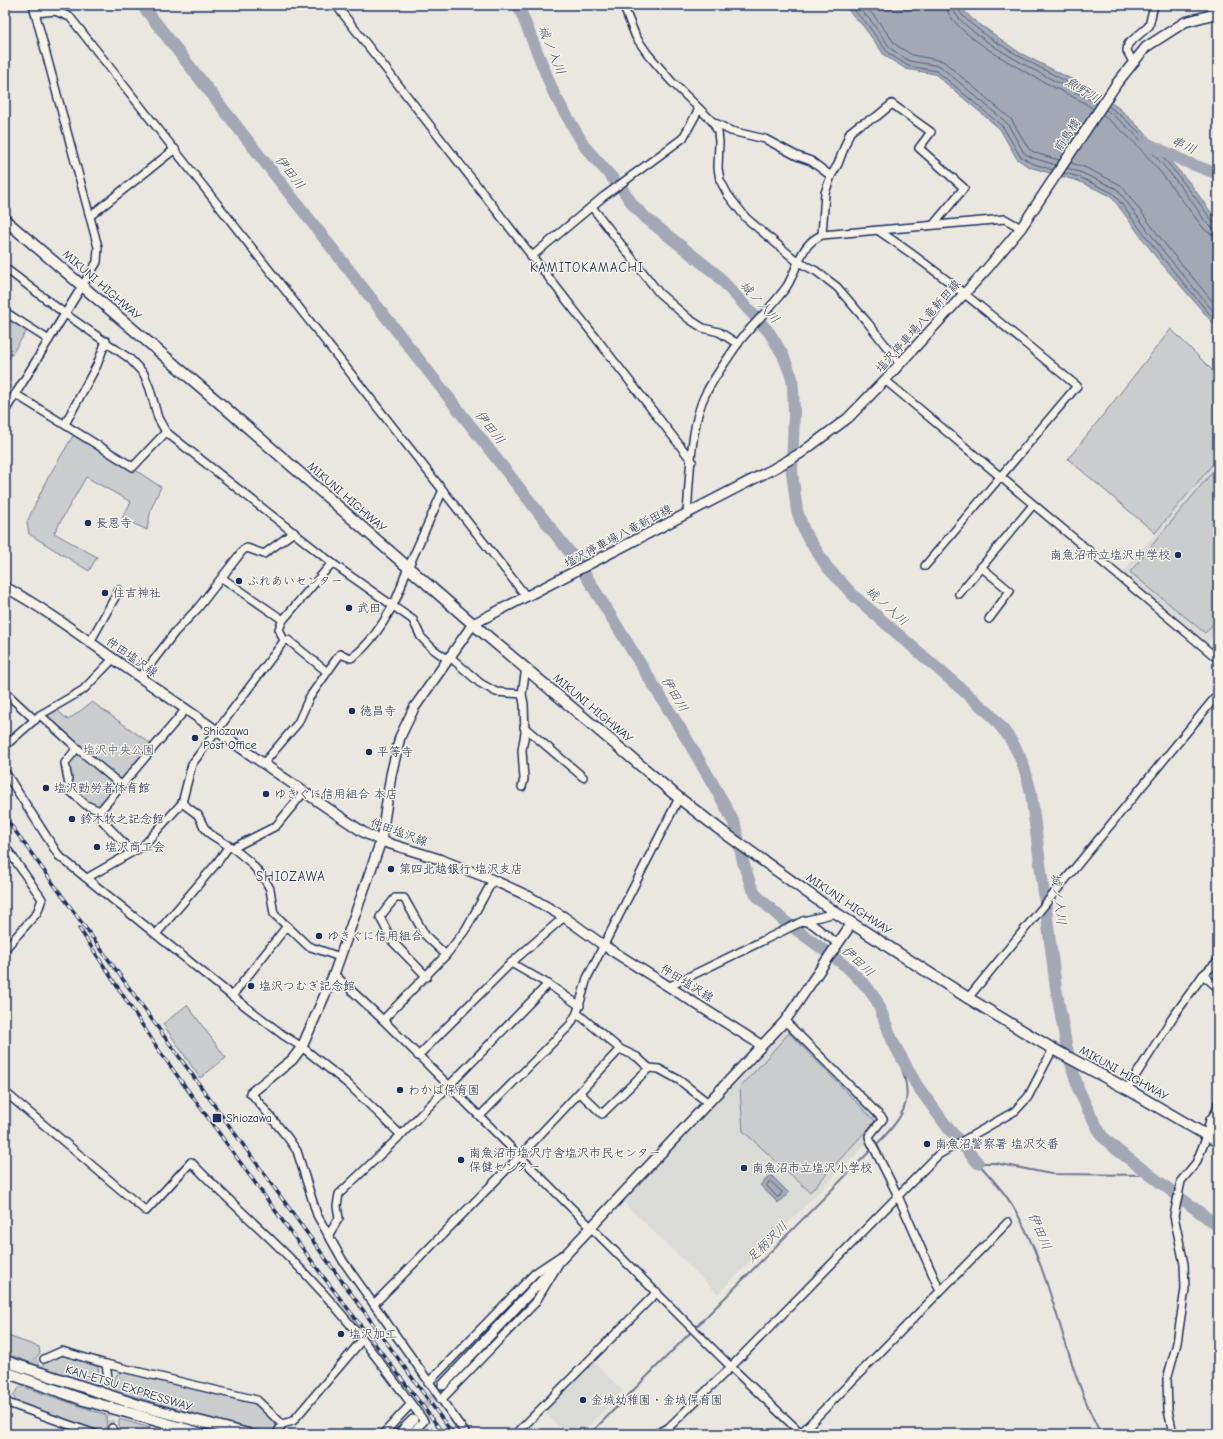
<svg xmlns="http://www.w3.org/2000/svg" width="1223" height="1439" font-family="'Comic Neue','Klee One',sans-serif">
<rect width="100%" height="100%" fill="#eae7e0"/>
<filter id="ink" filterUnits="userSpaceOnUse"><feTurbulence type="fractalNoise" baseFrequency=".025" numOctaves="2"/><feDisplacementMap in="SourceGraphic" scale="8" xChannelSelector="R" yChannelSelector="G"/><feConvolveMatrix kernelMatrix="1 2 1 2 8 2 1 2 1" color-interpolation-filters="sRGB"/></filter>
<g filter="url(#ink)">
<g fill="#dadad6">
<path d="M1218,458V631L1204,647L1119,577Z"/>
<path d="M785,1021L883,1119L870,1140L718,1294L618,1197Z"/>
<path d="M592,1361L623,1391L580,1434H566L543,1410Z"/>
</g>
<g fill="#cbcccd" stroke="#737e96">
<path d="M5,312L29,327L5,365Z"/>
<path d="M1171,329L1218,376V458L1155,533L1068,459Z"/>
<path d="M76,431L161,487L151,509L147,530L122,518L131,502L86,477L54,533L97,557L89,571L29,534L27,522L46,481Z"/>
<path d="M1218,465V618L1205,633L1130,572Z"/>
<path d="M92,702L154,746L100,811L70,791L65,763L77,748L40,715L54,707L68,720Z"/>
<path d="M187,1005L226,1058L200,1078L163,1024Z"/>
<path d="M789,1033L875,1121L810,1192L743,1131L740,1088Z"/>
<path d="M5,1335L39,1347L40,1353L31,1363L5,1353Z"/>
<path d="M64,1355L98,1367L101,1387L41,1367L46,1361Z"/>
<path d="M123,1372L256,1404C264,1409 268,1420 277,1424L272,1434L205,1417L115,1391L113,1383L117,1374Z"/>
<path d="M21,1386L106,1415L107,1429L101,1431L17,1403L13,1395Z"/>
<path d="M119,1419L172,1434H119Z"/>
</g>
<g fill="#a3a8b4" stroke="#6d7892">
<path d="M843,5H959L971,18L1020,53L1091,89L1120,109L1143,131L1189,182L1218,222V329L1156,257L1111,196L1078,181L1029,167L1017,159L1000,129L935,74L906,69L885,56L864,27Z"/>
<path d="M771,1175L789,1193L778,1203L760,1185Z"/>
</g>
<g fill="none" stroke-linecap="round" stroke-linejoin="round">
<g stroke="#515f80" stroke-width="1">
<path d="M849,5L867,24L888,53L908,66L937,71L1003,127L1020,156L1031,163L1053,170"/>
<path d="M856,5L871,21L891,49L909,61L940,66L1007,123L1024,153L1033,158L1056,165"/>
<path d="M864,5L875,17L896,45L912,55L943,61L1011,119L1029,149L1035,153L1059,160"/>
<path d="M946,5C947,36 1056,88 1083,102L1093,109"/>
<path d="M952,5C953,32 1061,84 1086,97L1097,104"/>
<path d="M957,5C959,29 1065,81 1088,92L1099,100"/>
<path d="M1108,106C1148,134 1185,183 1213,222L1218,224"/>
<path d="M1106,110C1138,132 1172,174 1195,206C1201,214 1207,229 1218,229"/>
<path d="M1102,115C1145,145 1174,191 1205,230L1211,234L1218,235"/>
<path d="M1071,163L1084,167L1121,185L1168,248L1218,308"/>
<path d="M1067,168L1082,173L1117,189L1164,252L1218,317"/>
<path d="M1064,173L1079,177L1113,193L1160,255L1218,324"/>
<path d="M770,1181L782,1192L779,1197H777L767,1186Z"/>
</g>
<g stroke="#6d7892" stroke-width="2">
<path d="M875,1146C917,1104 911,1094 893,1042"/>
<path d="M978,1163C990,1177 1005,1192 1014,1208C1055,1278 1063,1363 1101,1434"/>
<path d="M978,1163H995L1051,1174L1151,1175"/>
<path d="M695,1328L872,1149"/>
<path d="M590,1434L692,1331"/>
</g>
<g stroke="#a3a8b4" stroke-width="12">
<path d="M142,5L578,563L691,746L726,807L735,825L743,862L751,886L757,896L783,920L847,967L867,987L877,1001L893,1042L916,1084L948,1128L978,1163"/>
<path d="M518,5L555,96L585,147L623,190L633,205L646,218L716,274L769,332L783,355L792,378L793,389L794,412L792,472L797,511L805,533L827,567L854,596L989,713C1014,740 1023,757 1031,793L1056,988L1067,1049L1078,1088L1088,1110L1102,1136L1117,1150L1218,1226"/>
<path d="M1146,143L1186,162L1218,174"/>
</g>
<g stroke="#c1c2c6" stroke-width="7" stroke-dasharray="7 3.5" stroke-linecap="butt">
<path d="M22,1367L44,1359"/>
<path d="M108,1378L112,1428"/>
</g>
<path stroke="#c1c2c6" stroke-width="9" stroke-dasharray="9 4.5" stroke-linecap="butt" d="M413,1419L442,1386"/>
<defs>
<g id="minor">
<path d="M336,5L692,461"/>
<path d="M623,5L636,37L647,53L671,81L713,122L718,132L719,142L718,168L720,180L728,195L746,218L798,262L816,271L837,287L868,323L900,364"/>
<path d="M35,13L55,11L70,17L526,596"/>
<path d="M1133,62L1127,51L1128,44L1149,26L1154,5"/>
<path d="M713,122L731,131L765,139L797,156L811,161L831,176"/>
<path d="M592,207L659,293L689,319L703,328L719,332L738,344"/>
<path d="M90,216L175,149"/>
<path d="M879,231C949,278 1012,333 1077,386L925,566"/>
<path d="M822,235L825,193L831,176L838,164L850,132L859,125L876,117L892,104L931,132L919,148L964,188L934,224"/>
<path d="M531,257L603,197L683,138L699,109"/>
<path d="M5,268L64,313L130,359L144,374L150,389L158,418L166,432L332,563L413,620L421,637L433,649L447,659"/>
<path d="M5,312L49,340"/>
<path d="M885,380L1218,659"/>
<path d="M15,394L133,467L166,432"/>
<path d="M5,411L97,262L98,247L33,5"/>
<path d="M65,424L97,365L106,341"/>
<path d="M687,513C690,479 690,423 706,393C715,376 728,358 739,342C754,323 773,306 787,286C798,268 800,244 822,235L1005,219L1021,228"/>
<path d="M981,567L1010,591L989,619"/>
<path d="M222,578L283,620"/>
<path d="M959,594L1033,505"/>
<path d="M284,641L288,640L326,671"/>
<path d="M90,642L119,590"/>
<path d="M449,656L480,683L496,692L522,694"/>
<path d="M140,678L175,632L198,608L243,550L247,548L264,554L294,532"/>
<path d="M5,692L35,720"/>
<path d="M40,715L77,748L65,763L70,791L86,805L100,811"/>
<path d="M524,727L583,777"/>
<path d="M5,746L40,715L83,690L113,659"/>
<path d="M77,748L121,785"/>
<path d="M263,764L298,723L309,698L340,654L351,658C373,644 398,602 404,577L443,490"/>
<path d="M5,772L59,856L232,996L283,1035L302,1047L348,1084L401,1135"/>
<path d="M522,787L524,779L522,750L525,733L524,704L522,694L526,668"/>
<path d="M182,803L198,815L204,827L210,834L229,846"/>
<path d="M5,846L42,899L37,913L5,949"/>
<path d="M132,852L100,818V811L186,709"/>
<path d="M87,878L143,846L182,803L192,764L284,641L279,629L283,620L332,563"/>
<path d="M803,921L812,924L838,944"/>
<path d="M287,926L308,946L340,957"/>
<path d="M156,934L216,864L229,846L233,848L276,826L304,792"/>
<path d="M511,963L548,984L580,1006"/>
<path d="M334,974L383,1020L731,1367L802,1434"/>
<path d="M1203,975L1218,988"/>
<path d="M427,977L392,941L380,917L395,898H404L425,935L446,955"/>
<path d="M670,986L803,921L836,913"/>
<path d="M232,996L287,926L274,914L270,889L265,880L250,862L233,848"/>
<path d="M968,998L1218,694"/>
<path d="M577,1013L620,1049L637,1057L649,1068L659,1069L679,1080L707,1102"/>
<path d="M383,1020L446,955L466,929L493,880"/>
<path d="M785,1021L883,1119L869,1136L870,1140L898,1196L940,1291"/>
<path d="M418,1056L511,963L564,917"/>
<path d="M1127,1089L1173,1017L1203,975L1218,961"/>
<path d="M5,1092L146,1211L191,1162C230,1203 274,1239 312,1281C353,1324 388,1373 424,1421L411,1434"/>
<path d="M251,1093L288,1138L297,1151L317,1215L343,1261L466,1434"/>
<path d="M580,1093L602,1114L649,1068"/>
<path d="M1216,1112L1218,1103"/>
<path d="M480,1116L570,1025L577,1013L587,978L679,798"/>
<path d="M328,1236L339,1218L337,1206L339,1194L401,1135L548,984"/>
<path d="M374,1304L520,1156L620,1049"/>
<path d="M44,1359L62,1351L106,1364L257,1400L282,1424"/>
<path d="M106,1364L108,1378"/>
<path d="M428,1383L535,1273L562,1255"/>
<path d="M441,1400L535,1303L558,1265"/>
<path d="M5,1402L95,1434"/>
<path d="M112,1428L113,1434"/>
<path d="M277,1434L282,1424L293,1421L362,1340"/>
<path d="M383,1434L411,1404"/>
<path d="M516,1434L657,1292"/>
<path d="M656,1434L668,1428L731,1367L938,1155L1015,1111L1028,1097L1053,1049"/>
<path d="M800,1434L1008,1222"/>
<path d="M1173,1434L1168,1410L1167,1379L1177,1343L1185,1289L1184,1264L1174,1216L1181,1181L1196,1163L1207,1136"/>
</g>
<g id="major">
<path d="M5,587C53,613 95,647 141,678C215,729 288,782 363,832L381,841L439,859L493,880L528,896L564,917L603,945L761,1045"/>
<path d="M251,1093L292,1060L302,1047L334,974L381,841L391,775L400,737L414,708L473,624L773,469L801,453L848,418L885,380L986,270L1021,228L1117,83L1146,47L1185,22L1218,13"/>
<path d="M1207,1136L1211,1120L1218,1111"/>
<path d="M443,1385L785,1021L852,923"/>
<path d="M399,1434L413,1420"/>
</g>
<g id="highway">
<path d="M5,220L223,406L473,624L679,798L719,829L836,913L968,998L1053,1049L1127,1089L1218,1142"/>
<path d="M5,1361L141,1406L248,1434"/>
<path d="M5,1372L84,1400L203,1434"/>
</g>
</defs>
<use href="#minor" stroke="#1b2f5e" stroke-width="10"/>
<use href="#major" stroke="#1b2f5e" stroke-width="12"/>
<use href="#highway" stroke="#1b2f5e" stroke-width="13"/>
<use href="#minor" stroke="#f7f3e8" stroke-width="7"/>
<use href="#major" stroke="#f7f3e8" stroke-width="9"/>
<use href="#highway" stroke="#f7f3e8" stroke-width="10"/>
<defs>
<g id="rail">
<path d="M5,817L453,1434"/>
<path d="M79,928L158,1049L322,1275L444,1434"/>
</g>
</defs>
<use href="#rail" stroke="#1b2f5e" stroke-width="3.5"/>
<use href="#rail" stroke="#f7f3e8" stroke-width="2" stroke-dasharray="6" stroke-linecap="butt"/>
</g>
</g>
<g fill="#1b2f5e" stroke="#f7f3e8" stroke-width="1.5">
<circle cx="88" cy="523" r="4"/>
<circle cx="1178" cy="555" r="4"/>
<circle cx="239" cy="581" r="4"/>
<circle cx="105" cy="593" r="4"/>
<circle cx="349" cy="608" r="4"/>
<circle cx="352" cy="711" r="4"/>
<circle cx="195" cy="738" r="4"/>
<circle cx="369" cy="752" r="4"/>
<circle cx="46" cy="788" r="4"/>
<circle cx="266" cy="794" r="4"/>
<circle cx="72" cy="819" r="4"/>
<circle cx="97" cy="847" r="4"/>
<circle cx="391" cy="869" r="4"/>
<circle cx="319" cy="936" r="4"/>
<circle cx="251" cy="986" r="4"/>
<circle cx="400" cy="1090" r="4"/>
<rect x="212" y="1113" width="10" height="10" rx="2"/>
<circle cx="927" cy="1144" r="4"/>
<circle cx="461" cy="1160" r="4"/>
<circle cx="744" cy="1168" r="4"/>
<circle cx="341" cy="1334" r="4"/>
<circle cx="583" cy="1400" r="4"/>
</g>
<g text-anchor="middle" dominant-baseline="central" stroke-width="3" stroke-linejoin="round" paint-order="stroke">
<g font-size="12" fill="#1b2f5e" stroke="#f7f3e8">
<text transform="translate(1067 135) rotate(-56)">前島橋</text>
<text transform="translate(102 285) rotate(41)">MIKUNI HIGHWAY</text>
<text transform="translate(918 326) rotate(-48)">塩沢停車場八竜新田線</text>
<text transform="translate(347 497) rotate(41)">MIKUNI HIGHWAY</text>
<text transform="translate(618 536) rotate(-28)">塩沢停車場八竜新田線</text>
<text transform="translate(132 657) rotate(35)">仲田塩沢線</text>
<text transform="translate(593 708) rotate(40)">MIKUNI HIGHWAY</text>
<text transform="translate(399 832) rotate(20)">仲田塩沢線</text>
<text transform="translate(849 904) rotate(34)">MIKUNI HIGHWAY</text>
<text transform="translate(687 983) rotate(32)">仲田塩沢線</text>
<text transform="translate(1124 1073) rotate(29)">MIKUNI HIGHWAY</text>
<text transform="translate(129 1388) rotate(17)">KAN-ETSU EXPRESSWAY</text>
</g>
<g font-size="12" fill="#1b2f5e" stroke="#f7f3e8" text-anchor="start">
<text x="96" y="523">長恩寺</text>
<text x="1170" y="555" text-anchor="end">南魚沼市立塩沢中学校</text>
<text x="247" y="581">ふれあいセンター</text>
<text x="113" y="593">住吉神社</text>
<text x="357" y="608">武田</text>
<text x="360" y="711">徳昌寺</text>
<text x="203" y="731">Shiozawa<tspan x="203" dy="14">Post Office</tspan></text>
<text x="377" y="752">平等寺</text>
<text x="54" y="788">塩沢勤労者体育館</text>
<text x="274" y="794">ゆきぐに信用組合 本店</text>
<text x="80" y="819">鈴木牧之記念館</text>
<text x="105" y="847">塩沢商工会</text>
<text x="399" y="869">第四北越銀行 塩沢支店</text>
<text x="327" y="936">ゆきぐに信用組合</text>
<text x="259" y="986">塩沢つむぎ記念館</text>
<text x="408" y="1090">わかば保育園</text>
<text x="226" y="1118">Shiozawa</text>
<text x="935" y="1144">南魚沼警察署 塩沢交番</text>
<text x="469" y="1153">南魚沼市塩沢庁舎塩沢市民センター<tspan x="469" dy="14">保健センター</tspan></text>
<text x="752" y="1168">南魚沼市立塩沢小学校</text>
<text x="349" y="1334">塩沢加工</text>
<text x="591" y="1400">金城幼稚園・金城保育園</text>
</g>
<g font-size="12" fill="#47567a" stroke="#f7f3e8">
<text x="119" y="750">塩沢中央公園</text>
</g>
<g font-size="13" font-style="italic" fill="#445378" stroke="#f7f3e8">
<text transform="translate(552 50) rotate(68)">城ノ入川</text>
<text transform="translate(1083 90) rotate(31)">魚野川</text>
<text transform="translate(1184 145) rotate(25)">串川</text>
<text transform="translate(290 172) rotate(52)">伊田川</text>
<text transform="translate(760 302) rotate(48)">城ノ入川</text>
<text transform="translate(490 427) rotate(52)">伊田川</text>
<text transform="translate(887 606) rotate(41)">城ノ入川</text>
<text transform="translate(675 694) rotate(59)">伊田川</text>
<text transform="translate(1059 899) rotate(83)">城ノ入川</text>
<text transform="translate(858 961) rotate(43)">伊田川</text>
<text transform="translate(1040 1231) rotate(67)">伊田川</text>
<text transform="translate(767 1242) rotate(-45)">足柄沢川</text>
</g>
<g font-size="13" letter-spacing="1" fill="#1b2f5e" stroke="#f7f3e8">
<text x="587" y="267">KAMITOKAMACHI</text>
<text x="291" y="876">SHIOZAWA</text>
</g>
</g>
<rect width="1223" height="1439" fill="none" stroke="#f7f3e8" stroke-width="20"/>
<rect x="10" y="10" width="1203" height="1419" fill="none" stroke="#1b2f5e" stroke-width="1.5" filter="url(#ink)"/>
</svg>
